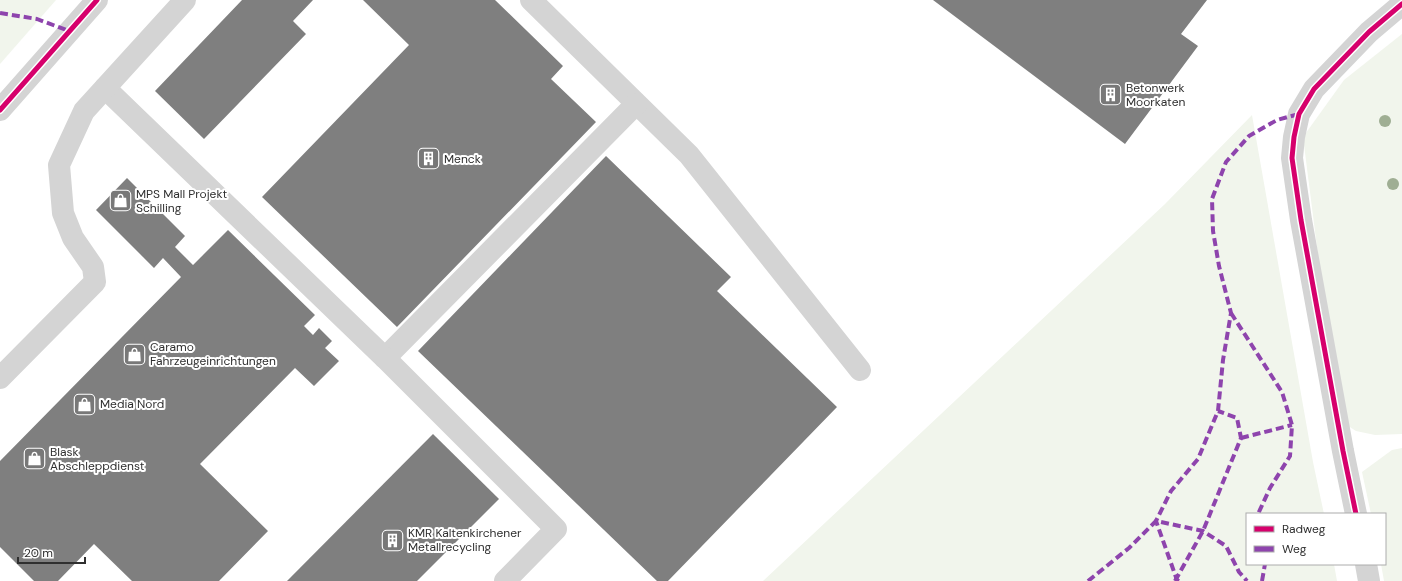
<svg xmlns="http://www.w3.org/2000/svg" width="1402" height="581" font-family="'DM Sans',sans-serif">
<rect width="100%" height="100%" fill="#fff"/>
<g fill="#f1f5ec">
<path d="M0,0H56L0,64Z"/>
<path d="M1402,34V434L1375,435L1356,431L1339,420L1303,137L1344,80Z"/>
<path d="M1252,115L1313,462L1324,514H1247V564H1334L1337,581H763L1165,204Z"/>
<path d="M1402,448V581H1384L1381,564H1385V514H1371L1362,472L1392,450Z"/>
</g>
<g fill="#7f7f7f">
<path d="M242,0H313L293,21L306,34L204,139L155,91Z"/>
<path d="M363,0H495L563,66L551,79L596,122L397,327L262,197L409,45Z"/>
<path d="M933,0H1207L1181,34L1198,46L1125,144Z"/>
<path d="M606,156L731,277L717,291L837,407L668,581H657L418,351Z"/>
<path d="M127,178L185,236L175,247L193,265L228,230L315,315L304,326L313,335L319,328L332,341L325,348L339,361L314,386L295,368L200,464L268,531L219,581H132L94,544L58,581H34L0,547V461L181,277L163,258L154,268L96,210Z"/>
<path d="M433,434L499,499L417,581H287Z"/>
</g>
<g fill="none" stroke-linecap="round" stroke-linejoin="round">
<g stroke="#d4d4d4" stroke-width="22">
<path d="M531,0L689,155L860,370"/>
<path d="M105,88L385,358L636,104"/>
<path d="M0,110L97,0"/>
<path d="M385,358L556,529L505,581"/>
<path d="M0,378L95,282L93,267L73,238L63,213L59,165L84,111L185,0"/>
<path d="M1356,514L1343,451L1301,220L1292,158L1294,137L1299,114L1314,89L1369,32L1402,4"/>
<path d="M1366,564L1369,581"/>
</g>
<g stroke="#8e44ad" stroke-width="4" stroke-dasharray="8 4" stroke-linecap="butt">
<path d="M0,13L37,19L69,31"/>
<path d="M1231,313L1282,392L1292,425L1290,456L1270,488L1258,514"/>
<path d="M1241,438L1292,425"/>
<path d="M1088,581L1129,548L1156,521L1203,531L1226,546L1239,572L1247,581"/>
<path d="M1175,581L1203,531L1241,438L1237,418L1218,411"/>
<path d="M1179,581L1177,580L1156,521L1171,491L1198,459L1218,411L1223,360L1231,313L1219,266L1213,231L1212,199L1226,162L1249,136L1277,120L1299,114"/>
<path d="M1262,581L1265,564"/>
</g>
<defs>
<g id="cycleway">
<path d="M0,110L97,0"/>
<path d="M1356,514L1343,451L1301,220L1292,158L1294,137L1299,114L1314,89L1369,32L1402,4"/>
</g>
</defs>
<use href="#cycleway" stroke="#fff" stroke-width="8"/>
<use href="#cycleway" stroke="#d6006c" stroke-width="5"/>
</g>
<g fill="#9fae93">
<circle cx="1385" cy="121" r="6"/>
<circle cx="1393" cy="184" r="6"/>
</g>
<defs>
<symbol id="building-square" viewBox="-11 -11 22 22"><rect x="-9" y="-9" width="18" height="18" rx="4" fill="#787878" stroke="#fff"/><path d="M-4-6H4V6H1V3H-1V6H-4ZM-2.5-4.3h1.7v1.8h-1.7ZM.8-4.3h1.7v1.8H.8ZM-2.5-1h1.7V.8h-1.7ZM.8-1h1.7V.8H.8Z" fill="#fff"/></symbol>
<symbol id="shop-square" viewBox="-11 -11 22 22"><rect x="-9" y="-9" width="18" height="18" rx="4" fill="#787878" stroke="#fff"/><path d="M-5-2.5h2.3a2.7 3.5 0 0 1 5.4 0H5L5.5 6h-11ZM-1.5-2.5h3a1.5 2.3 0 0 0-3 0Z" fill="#fff"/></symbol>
</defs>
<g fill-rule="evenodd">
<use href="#building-square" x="1098" y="82" width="25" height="25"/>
<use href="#building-square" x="416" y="146" width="25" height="25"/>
<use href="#shop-square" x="108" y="188" width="25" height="25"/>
<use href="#shop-square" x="122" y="342" width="25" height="25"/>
<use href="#shop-square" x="72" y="392" width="25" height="25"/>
<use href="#shop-square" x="22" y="446" width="25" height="25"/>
<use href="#building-square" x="380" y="528" width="25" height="25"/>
</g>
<g text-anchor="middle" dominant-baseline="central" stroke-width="4" stroke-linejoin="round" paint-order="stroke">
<g font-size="12" fill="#2f2f2f" stroke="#fff" text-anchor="start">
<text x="1126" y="88">Betonwerk<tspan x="1126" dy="14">Moorkaten</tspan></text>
<text x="444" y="159">Menck</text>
<text x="136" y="194">MPS Mall Projekt<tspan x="136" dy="14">Schilling</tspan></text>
<text x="150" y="347">Caramo<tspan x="150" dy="14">Fahrzeugeinrichtungen</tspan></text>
<text x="100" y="404">Media Nord</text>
<text x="50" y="452">Blask<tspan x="50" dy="14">Abschleppdienst</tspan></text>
<text x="408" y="533">KMR Kaltenkirchener<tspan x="408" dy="14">Metallrecycling</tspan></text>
</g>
</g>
<rect x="1246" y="513" width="140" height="52" fill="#ffffff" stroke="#acacac"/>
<rect x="1254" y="526" width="20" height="6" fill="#d6006c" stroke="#acacac"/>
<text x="1282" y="533" font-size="12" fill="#2f2f2f">Radweg</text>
<rect x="1254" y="546" width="20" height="6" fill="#8e44ad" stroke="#acacac"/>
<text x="1282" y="553" font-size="12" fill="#2f2f2f">Weg</text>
<path d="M18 557v6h67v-6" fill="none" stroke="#2f2f2f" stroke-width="2"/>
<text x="24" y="557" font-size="12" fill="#2f2f2f" stroke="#ffffff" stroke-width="3" paint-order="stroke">20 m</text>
</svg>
